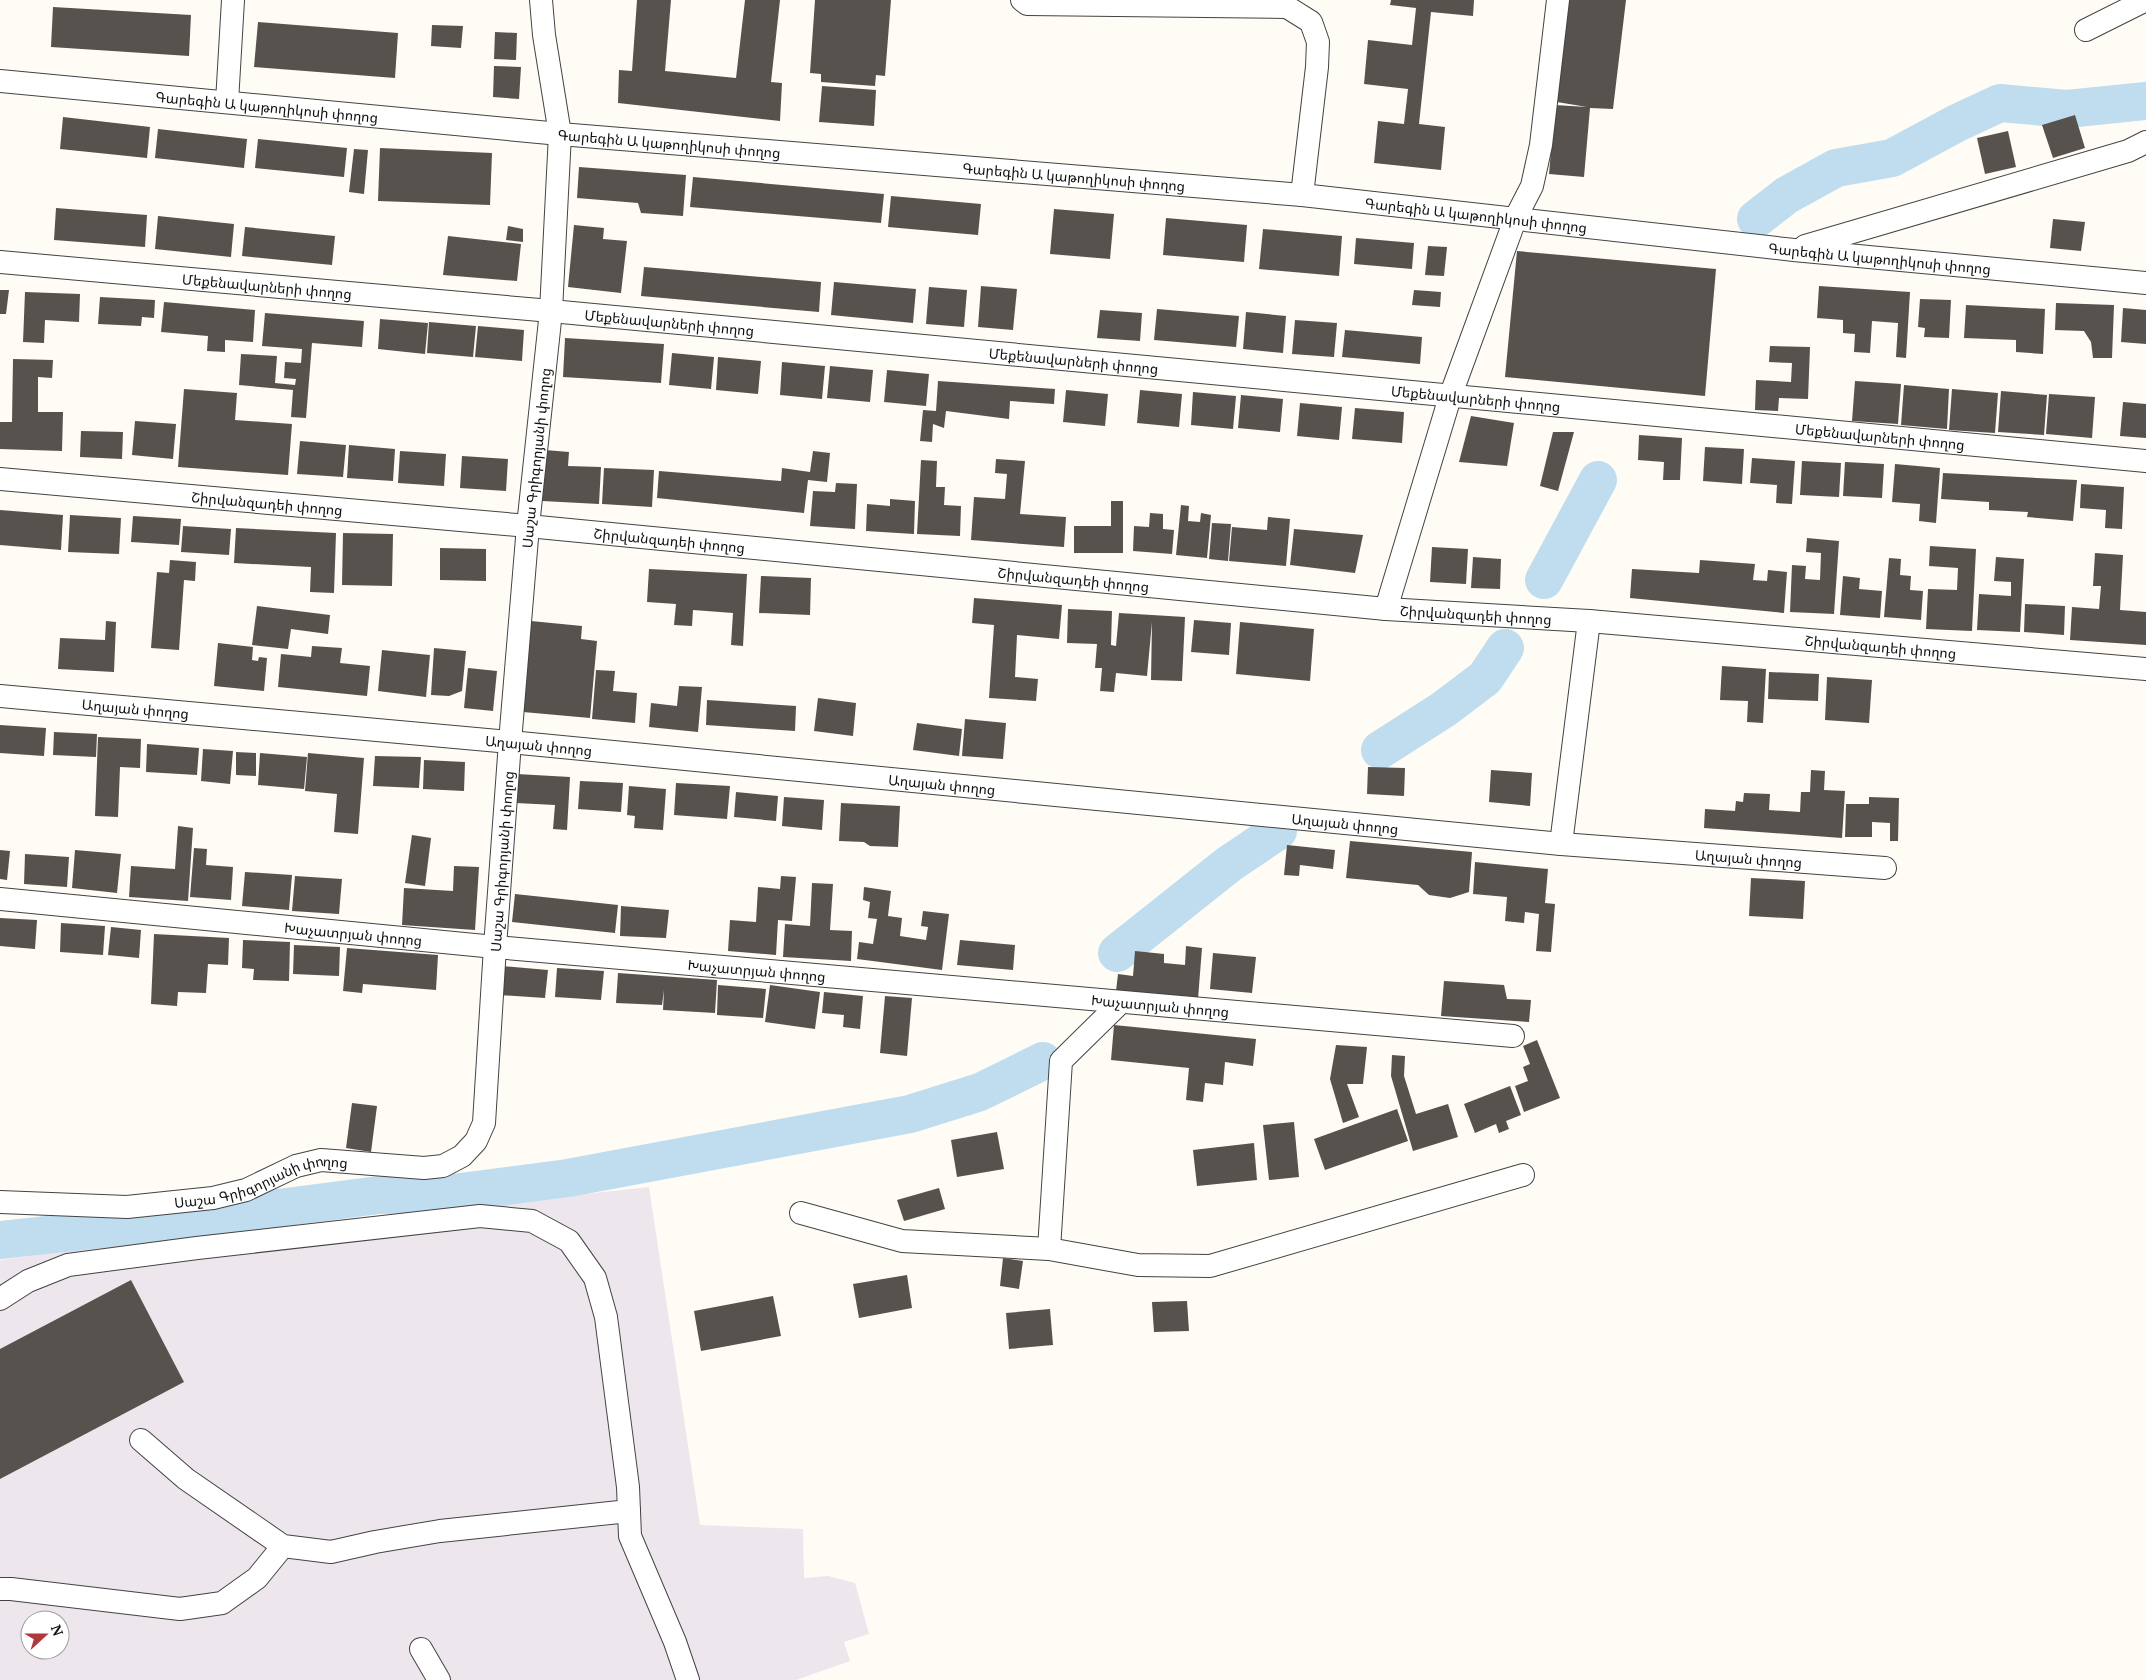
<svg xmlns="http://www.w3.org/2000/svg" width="2146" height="1680" font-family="'PT Serif','Noto Sans Armenian',serif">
<rect width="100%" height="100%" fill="#fefcf5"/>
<path fill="#ede6ed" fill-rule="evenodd" d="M649,1187L700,1525L803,1529L804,1578L828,1576L855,1583L869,1634L844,1642L850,1661L796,1680H0V1260L93,1248ZM30,1620H60V1650H30Z"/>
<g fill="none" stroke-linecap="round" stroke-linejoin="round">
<g stroke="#bfddef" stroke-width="38">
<path d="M1756,219L1787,195L1836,168L1892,158L1957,123L2000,103L2067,109L2146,101"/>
<path d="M1544,580L1598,480"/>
<path d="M1380,750L1444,709L1485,678L1505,648"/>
<path d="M1117,953L1229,864L1278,831"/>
<path d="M0,1240L210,1217L379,1195L445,1194L568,1178L910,1114L980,1092L1043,1061"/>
</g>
</g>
<g fill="#58524e">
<path d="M637,0H671L665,71L736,78L745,0H780L771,82L782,83L780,121L618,103L619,70L632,71Z"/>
<path d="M815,0H891L885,76L876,75L875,86L821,82V74L810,73Z"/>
<path d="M1391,0H1474L1473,16L1431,12L1419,124L1445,127L1441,170L1374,163L1378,121L1404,124L1408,89L1364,84L1368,40L1412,45L1416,8L1390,5Z"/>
<path d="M1569,0H1626L1613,109L1590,108L1584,177L1549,174L1555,105L1587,107L1557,102Z"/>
<path d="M53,7L191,15L189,56L51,47Z"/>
<path d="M258,22L398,33L395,78L254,67Z"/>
<path d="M432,25L463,26L461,48L431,46Z"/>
<path d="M495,32L517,33L516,60L494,59Z"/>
<path d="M494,66L521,67L519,99L493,97Z"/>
<path d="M822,86L876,90L874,126L819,122Z"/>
<path d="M2075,115L2085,148L2053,158L2042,125Z"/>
<path d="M63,117L150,127L147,158L60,149Z"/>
<path d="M158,129L247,139L244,168L155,158Z"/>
<path d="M2008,131L2016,167L1985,174L1977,138Z"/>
<path d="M258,139L347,148L344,177L255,168Z"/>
<path d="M380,148L492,153L490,205L378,201Z"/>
<path d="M354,149L368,150L364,194L349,192Z"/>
<path d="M579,167L686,175L683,216L641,213L638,203L577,198Z"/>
<path d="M693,177L884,194L881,223L690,207Z"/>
<path d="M891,196L981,204L978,235L888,227Z"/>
<path d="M56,208L147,215L145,247L54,240Z"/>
<path d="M1054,209L1114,214L1110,259L1050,254Z"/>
<path d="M158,216L234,224L231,257L155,249Z"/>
<path d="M1166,218L1247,225L1244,262L1163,255Z"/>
<path d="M2053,219L2085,222L2081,251L2050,248Z"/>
<path d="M574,225L604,228L603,239L627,241L621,293L568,287Z"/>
<path d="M508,226L523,229V242L506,240Z"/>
<path d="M245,227L335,236L332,265L242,256Z"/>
<path d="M1263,229L1342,236L1339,276L1259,269Z"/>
<path d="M448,236L521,244L517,281L443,275Z"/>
<path d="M1356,238L1414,243L1412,269L1354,264Z"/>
<path d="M1428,246L1447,247L1444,276L1425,275Z"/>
<path d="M1517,251L1716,269L1705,396L1505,377Z"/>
<path d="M644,267L821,282L819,312L641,296Z"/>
<path d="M834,282L916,289L913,323L831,315Z"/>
<path d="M981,286L1017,289L1013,330L978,327Z"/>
<path d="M1819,286L1910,292L1906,358L1896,357L1898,323L1872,321L1870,353L1854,352L1855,334L1843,333V320L1817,318Z"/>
<path d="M929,287L967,290L964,327L926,324Z"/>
<path d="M0,290H9L6,314H0Z"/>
<path d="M1414,290L1441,292L1440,307L1412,305Z"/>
<path d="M25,292L80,294L79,322L45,320L44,343L23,342Z"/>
<path d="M100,297L155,300L154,318L142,317L141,326L98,324Z"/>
<path d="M1920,299L1951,300L1949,338L1924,337L1925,328L1918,327Z"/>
<path d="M164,302L255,310L253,342L225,340V352L207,351L208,336L161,332Z"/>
<path d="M2056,303L2114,305L2112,358H2093L2091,342L2084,331L2055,330Z"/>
<path d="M1966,305L2045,309L2043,354L2016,352V340L1964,338Z"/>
<path d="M2123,308L2146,310V344L2121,342Z"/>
<path d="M1157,309L1239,316L1236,347L1154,340Z"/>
<path d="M1100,310L1142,313L1140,341L1097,338Z"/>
<path d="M1246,312L1286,316L1283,353L1243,349Z"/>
<path d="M265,313L364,321L362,347L312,343L306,418L291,417L293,390L239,385L241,354L277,356L275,383L295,385L296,379L284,378L285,362L301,363L302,349L262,346Z"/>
<path d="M380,319L428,323L425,354L378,349Z"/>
<path d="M1295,320L1337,323L1334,357L1292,354Z"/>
<path d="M429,322L476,326L473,357L427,353Z"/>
<path d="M478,326L524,330L522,361L475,357Z"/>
<path d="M1345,330L1422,337L1420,364L1342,357Z"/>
<path d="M565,338L664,344L661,383L563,377Z"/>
<path d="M1770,346L1810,347L1808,399L1779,398L1778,411L1755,410L1756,380L1791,382L1792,363L1769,362Z"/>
<path d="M672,353L714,357L711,389L669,385Z"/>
<path d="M718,357L761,361L758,394L716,390Z"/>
<path d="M13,359L53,360L52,378L38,377V412H63L62,451L0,449V422H12Z"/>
<path d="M782,362L825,366L822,399L780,395Z"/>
<path d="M830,366L873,370L870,402L827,398Z"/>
<path d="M887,370L929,374L926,406L884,402Z"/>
<path d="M938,381L1055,389L1054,404L1010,401L1009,419L946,411L944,428L933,424L932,442L920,441L923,410L936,411Z"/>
<path d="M1855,381L1901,384L1898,424L1852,421Z"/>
<path d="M1904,385L1949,389L1947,429L1901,425Z"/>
<path d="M184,389L237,393L235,420L292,424L288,475L178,467Z"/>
<path d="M1952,389L1998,393L1995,433L1949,430Z"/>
<path d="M1066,390L1108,394L1105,426L1063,422Z"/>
<path d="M1140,390L1182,394L1179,427L1137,423Z"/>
<path d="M2001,391L2047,395L2044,435L1998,432Z"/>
<path d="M1193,392L1236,396L1233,429L1191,425Z"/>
<path d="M2049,394L2095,397L2092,438L2046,434Z"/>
<path d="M1241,395L1283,399L1280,432L1238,428Z"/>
<path d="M2123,402L2146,404V438L2120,436Z"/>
<path d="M1300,403L1342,407L1339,440L1297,436Z"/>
<path d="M1355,408L1404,412L1402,443L1352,439Z"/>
<path d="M1471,416L1514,423L1507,466L1459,462Z"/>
<path d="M135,421L176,424L173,459L132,455Z"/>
<path d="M81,431L123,432L122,459L80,457Z"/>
<path d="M1553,432H1574L1558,491L1540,486Z"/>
<path d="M1639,435L1682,438L1680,480H1663L1664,462L1638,460Z"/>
<path d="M300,441L346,445L343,477L297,474Z"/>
<path d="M349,445L395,449L393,481L347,478Z"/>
<path d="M1705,447L1744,449L1742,484L1703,481Z"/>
<path d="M545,450L569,452L568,466L601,467L599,504L542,501Z"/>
<path d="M400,451L446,454L444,486L398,483Z"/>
<path d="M813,451L830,453L827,482L808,480L804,513L657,498L659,471L781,481L782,468L810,472Z"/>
<path d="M462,456L508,459L506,491L460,488Z"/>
<path d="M1752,458L1795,461L1792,504L1776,503L1777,485L1750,483Z"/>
<path d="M996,459L1025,461L1020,514L1066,517L1064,547L971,540L974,497L1005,499L1007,474L995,473Z"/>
<path d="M921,460L937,461L936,487H945L944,505L961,506L960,536L917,534Z"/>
<path d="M1802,461L1841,463L1839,497L1800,495Z"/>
<path d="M1845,462L1884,464L1882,498L1843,496Z"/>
<path d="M1895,464L1940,468L1936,523L1919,521L1920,504L1892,502Z"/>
<path d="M604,468L654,470L652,507L602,504Z"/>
<path d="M1943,473L2077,480L2073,521L2027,517L2028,512L1989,510V502L1941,499Z"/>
<path d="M836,483L857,484L855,529L810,526L813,491L835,492Z"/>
<path d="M2081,484L2124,487L2122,529L2105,528L2106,510L2080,508Z"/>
<path d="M890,499L915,501L914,534L866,531L867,504L890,506Z"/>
<path d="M1111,501H1123V553H1074V526H1111Z"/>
<path d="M1181,505L1189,506L1188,521L1200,522L1201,513L1211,515L1207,558L1176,555Z"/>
<path d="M0,510L63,515L61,550L0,545Z"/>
<path d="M1150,513L1163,514V529L1174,530L1172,554L1133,551L1134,526L1149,527Z"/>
<path d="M70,515L121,518L119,554L68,552Z"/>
<path d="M133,516L181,519L179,545L131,542Z"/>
<path d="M1268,517L1290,519L1286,566L1229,561L1232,527L1267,530Z"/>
<path d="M1212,523L1231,524L1228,561L1209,559Z"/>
<path d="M183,526L231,529L229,555L181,552Z"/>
<path d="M236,528L336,533L334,593L310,592L311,567L234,563Z"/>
<path d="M1294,529L1363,535L1355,573L1290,565Z"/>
<path d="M343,533L393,534L392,586L342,585Z"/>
<path d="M1807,538L1839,541L1834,614L1790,612L1792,565L1806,566L1805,579L1820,580L1821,553L1806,552Z"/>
<path d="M1930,546L1976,549L1972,631L1926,629L1928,589L1957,590L1958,568L1929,566Z"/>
<path d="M1432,547L1468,549L1466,584L1430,582Z"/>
<path d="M440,548L486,549V581L440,580Z"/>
<path d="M2095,553L2123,555L2120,610L2146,612V645L2070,640L2072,607L2099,609L2101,586H2093Z"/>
<path d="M1473,557L1501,559L1500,589L1471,588Z"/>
<path d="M1996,557L2024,559L2020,632L1977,630L1979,594L2011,596V582L1994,581Z"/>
<path d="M1889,558L1901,559L1900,575L1911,576L1910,590L1923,591L1921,620L1884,617Z"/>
<path d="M170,560L196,562L195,581L184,580L179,650L151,648L157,572L169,573Z"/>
<path d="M1700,560L1755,564L1753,580L1767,581L1768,570L1787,572L1784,613L1630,598L1632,569L1699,573Z"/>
<path d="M649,569L747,574L743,646L731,645L733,613L693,610L692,626L674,625L676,604L647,602Z"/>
<path d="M761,576L811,578L810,615L759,613Z"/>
<path d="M1843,576L1860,578L1859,589L1882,591L1880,618L1840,615Z"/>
<path d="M974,598L1062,605L1059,639L1017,635L1015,677L1038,679L1036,701L989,698L994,625L972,623Z"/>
<path d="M2025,604L2065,606L2064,635L2024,632Z"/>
<path d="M257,606L330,615L328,634L291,629L288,649L252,645Z"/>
<path d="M1068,609L1112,611L1111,645L1116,646L1119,613L1185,617L1182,681L1151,680L1152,622L1147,676L1116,673L1114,692L1100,691L1102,668H1095L1097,644L1067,643Z"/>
<path d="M1194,620L1231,623L1229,655L1191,652Z"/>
<path d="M106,621L116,622L114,672L58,669L60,638L105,640Z"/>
<path d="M531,621L582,626L581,639L597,641L590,718L523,712Z"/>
<path d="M1240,622L1314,629L1310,681L1236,674Z"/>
<path d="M218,643L253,647L252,660L258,661L259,657L267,658L264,691L214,686Z"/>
<path d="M312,646L342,648L340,663L370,666L367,696L278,687L281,654L311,657Z"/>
<path d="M434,648L466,651L462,691L449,696L431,695Z"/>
<path d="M382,650L430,655L426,697L378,691Z"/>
<path d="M1722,666L1766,669L1763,723L1747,722L1748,701L1720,700Z"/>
<path d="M468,668L497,671L493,711L464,708Z"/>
<path d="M596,670L615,671L613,691L637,693L635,723L592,719Z"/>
<path d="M1769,672L1819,674L1818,701L1768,699Z"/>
<path d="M1827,677L1872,680L1869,723L1825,720Z"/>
<path d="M679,686L702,687L698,732L649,727L651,703L677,706Z"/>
<path d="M818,698L856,703L853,736L814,731Z"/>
<path d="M707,700L796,706L795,731L706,725Z"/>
<path d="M965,719L1006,723L1003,759L962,756Z"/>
<path d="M917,723L962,729L959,756L913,750Z"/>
<path d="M0,725L46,728L44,756L0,753Z"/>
<path d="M54,732L97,734L96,757L53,755Z"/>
<path d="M98,737L141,739L140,768L120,767L118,817L95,816Z"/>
<path d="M147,744L199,748L197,775L146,772Z"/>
<path d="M203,749L233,751L230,784L201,781Z"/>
<path d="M236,752L256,753V776L236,775Z"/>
<path d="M260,753L307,757L304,789L258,785Z"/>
<path d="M308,753L364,758L358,834L334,832L337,794L305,791Z"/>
<path d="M375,756L421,757L419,788L373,786Z"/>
<path d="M424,760L465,762L464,791L423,789Z"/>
<path d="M1368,767L1405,768L1404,796L1367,794Z"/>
<path d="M1491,770L1532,773L1530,806L1489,802Z"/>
<path d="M1811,770L1825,771L1824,790L1845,791L1842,838L1704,828L1705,809L1735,811L1736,801L1743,802L1744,793L1770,794L1769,810L1800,812L1801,792H1810Z"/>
<path d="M517,774L570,777L567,830L553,829L555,805L516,803Z"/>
<path d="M580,781L623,783L621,812L578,809Z"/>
<path d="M676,783L730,786L727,819L674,815Z"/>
<path d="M629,786L666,789L663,830L634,828L635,816L627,815Z"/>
<path d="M736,792L778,796L776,821L734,817Z"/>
<path d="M784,797L824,800L822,830L782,826Z"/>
<path d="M1869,797L1899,798L1898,841H1890V823L1872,822V837H1845L1846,804H1869Z"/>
<path d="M841,803L900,806L898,847L870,846L864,842L839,841Z"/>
<path d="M178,826L193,828L188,901L129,897L131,866L175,869Z"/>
<path d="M412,835L431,838L425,886L405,883Z"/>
<path d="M1350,841L1472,852L1469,892L1450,898L1429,895L1418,885L1346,878Z"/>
<path d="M1287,845L1335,850L1333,869L1300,865L1299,876L1284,875Z"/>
<path d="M194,848L207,849L206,865L233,867L231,900L190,897Z"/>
<path d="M0,850L10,851L7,880L0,879Z"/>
<path d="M75,850L121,854L117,893L72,888Z"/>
<path d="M25,854L69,857L67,887L24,884Z"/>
<path d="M1475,862L1548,869L1545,903L1555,904L1551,952L1536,951L1539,914L1525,912L1524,923L1505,921L1507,897L1473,894Z"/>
<path d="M454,866L479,867L475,930L402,925L404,888L453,891Z"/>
<path d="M245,872L292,875L289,910L242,906Z"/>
<path d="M295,876L342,879L339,914L292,911Z"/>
<path d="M781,876L796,877L792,921L778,920L776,955L728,951L730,920L756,922L758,887L780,889Z"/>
<path d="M1751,878L1805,881L1803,919L1749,916Z"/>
<path d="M812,883L833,884L830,930L852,931L851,961L783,957L785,924L810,926Z"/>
<path d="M864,887L891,891L888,916L902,918L900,936L926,940L928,927L921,926L923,911L949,914L942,970L857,959L859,942L873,944L877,919L868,918L870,902L863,900Z"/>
<path d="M515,894L618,905L615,933L512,922Z"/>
<path d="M621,906L669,910L666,938L620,936Z"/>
<path d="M0,918L37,920L35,949L0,946Z"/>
<path d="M61,923L105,926L103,955L60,952Z"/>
<path d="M111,927L141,930L139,958L108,955Z"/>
<path d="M154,934L229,938L228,965L208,964L206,993L178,992L177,1006L151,1004Z"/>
<path d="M243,940L290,942L289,981L253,980L254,969L242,968Z"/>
<path d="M960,940L1015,945L1013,970L957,965Z"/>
<path d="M294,945L340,947L339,976L293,974Z"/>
<path d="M1186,946L1202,948L1198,999L1116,991L1118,974L1133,976L1135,951L1164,954V963L1185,965Z"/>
<path d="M347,948L438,955L436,990L363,984L362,993L343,991Z"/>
<path d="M1213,953L1256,957L1252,993L1210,989Z"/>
<path d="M501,966L548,970L545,998L499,995Z"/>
<path d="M557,968L604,971L601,1000L555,997Z"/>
<path d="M618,973L717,980L715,1013L663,1010L664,990L662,1005L616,1003Z"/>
<path d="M1444,981L1504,985L1507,999L1531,1000L1529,1022L1441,1016Z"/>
<path d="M718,985L766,989L763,1018L717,1015Z"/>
<path d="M770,985L820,992L815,1029L765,1022Z"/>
<path d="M824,992L863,996L860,1029L843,1027L844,1015L822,1013Z"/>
<path d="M885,996L912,998L907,1056L880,1053Z"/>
<path d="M1114,1025L1256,1039L1253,1066L1225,1062L1223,1085L1205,1083L1203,1102L1186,1100L1189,1068L1111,1060Z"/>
<path d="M1537,1040L1560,1098L1524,1112L1515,1086L1528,1081L1523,1067L1530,1064L1523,1046Z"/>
<path d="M1336,1045L1367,1047L1363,1084H1347L1359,1117L1343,1123L1330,1079Z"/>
<path d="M1392,1055L1405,1056L1404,1076L1416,1114L1448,1104L1458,1137L1413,1151L1391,1076Z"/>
<path d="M1510,1086L1521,1115L1506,1121L1509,1129L1499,1133L1496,1124L1475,1133L1464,1104Z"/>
<path d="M352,1103L377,1106L371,1152L346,1148Z"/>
<path d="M1397,1109L1408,1141L1325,1170L1314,1139Z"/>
<path d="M1294,1122L1299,1177L1269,1180L1263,1125Z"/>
<path d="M997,1132L1004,1169L957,1177L951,1140Z"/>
<path d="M1254,1143L1257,1180L1197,1186L1193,1150Z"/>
<path d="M939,1188L945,1209L904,1221L897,1200Z"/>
<path d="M1003,1258L1023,1261L1019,1289L1000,1286Z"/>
<path d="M907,1275L912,1308L859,1318L853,1284Z"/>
<path d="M131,1280L184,1382L0,1479V1349Z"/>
<path d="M773,1296L781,1336L701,1351L694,1311Z"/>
<path d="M1187,1301L1189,1331L1154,1332L1152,1302Z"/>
<path d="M1050,1309L1053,1345L1009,1349L1006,1313Z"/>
</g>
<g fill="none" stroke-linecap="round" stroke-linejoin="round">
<defs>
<g id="minor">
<path d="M1022,0L1027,4L1287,7"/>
<path d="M1275,2L1287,7L1311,22L1318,42L1317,67L1302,195"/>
<path d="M2086,30L2146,0"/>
<path id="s1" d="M0,81L560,134L1302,195L1794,250L2146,283"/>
<path d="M227,102L233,0"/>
<path d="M1805,246L2128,151L2146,142"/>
<path id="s2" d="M0,262L551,311L2146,461"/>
<path id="s3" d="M0,479L528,526L1386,609L1589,621L2146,669"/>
<path d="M1386,609L1450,397L1516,217L1532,186L1541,145L1558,0"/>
<path id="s4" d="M0,696L510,742L1561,844L1885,868"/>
<path d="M1561,844L1589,621"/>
<path id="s5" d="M0,899L495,947L1513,1036"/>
<path id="s6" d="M0,1202L127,1207L213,1198L246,1190L296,1166L321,1160L424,1168L443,1166L462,1156L476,1141L484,1123L495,947L510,742L528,526L551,311L560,134L544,35L541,0"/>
<path d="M801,1213L902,1241L1049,1249L1138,1265L1210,1266L1523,1175"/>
<path d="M1049,1249L1061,1061L1120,1003"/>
<path d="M0,1299L28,1281L68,1265L197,1248L480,1216L532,1221L569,1241L595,1278L606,1317L628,1487L630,1536L675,1642L688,1680"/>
<path d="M141,1440L186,1479L283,1546L331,1552L375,1542L440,1531L629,1511"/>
<path d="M0,1589H11L180,1609L222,1603L257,1578L283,1546"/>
<path d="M421,1649L439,1680"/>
</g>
</defs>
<use href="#minor" stroke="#434343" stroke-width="24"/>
<use href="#minor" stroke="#fff" stroke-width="22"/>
</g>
<g text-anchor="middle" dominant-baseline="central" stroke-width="5" stroke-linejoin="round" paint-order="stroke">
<g font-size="14" fill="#101010" stroke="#fff">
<text stroke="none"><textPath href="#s1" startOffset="268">Գարեգին Ա կաթողիկոսի փողոց</textPath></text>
<text stroke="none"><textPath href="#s1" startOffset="672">Գարեգին Ա կաթողիկոսի փողոց</textPath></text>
<text stroke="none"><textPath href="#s1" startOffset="1078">Գարեգին Ա կաթողիկոսի փողոց</textPath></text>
<text stroke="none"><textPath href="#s1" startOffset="1482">Գարեգին Ա կաթողիկոսի փողոց</textPath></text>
<text stroke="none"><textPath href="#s1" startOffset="1888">Գարեգին Ա կաթողիկոսի փողոց</textPath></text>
<text stroke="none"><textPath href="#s2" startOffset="268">Մեքենավարների փողոց</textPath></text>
<text stroke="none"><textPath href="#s2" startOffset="672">Մեքենավարների փողոց</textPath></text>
<text stroke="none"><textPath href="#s2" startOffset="1078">Մեքենավարների փողոց</textPath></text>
<text stroke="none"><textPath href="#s2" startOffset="1482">Մեքենավարների փողոց</textPath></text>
<text stroke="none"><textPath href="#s2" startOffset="1888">Մեքենավարների փողոց</textPath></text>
<text stroke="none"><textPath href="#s6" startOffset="1180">Սաշա Գրիգորյանի փողոց</textPath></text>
<text stroke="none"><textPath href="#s3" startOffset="268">Շիրվանզադեի փողոց</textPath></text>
<text stroke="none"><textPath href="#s3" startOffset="672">Շիրվանզադեի փողոց</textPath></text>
<text stroke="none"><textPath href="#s3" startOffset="1078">Շիրվանզադեի փողոց</textPath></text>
<text stroke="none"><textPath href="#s3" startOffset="1482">Շիրվանզադեի փողոց</textPath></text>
<text stroke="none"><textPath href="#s3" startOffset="1888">Շիրվանզադեի փողոց</textPath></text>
<text stroke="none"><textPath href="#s4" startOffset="136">Աղայան փողոց</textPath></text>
<text stroke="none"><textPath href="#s4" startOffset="541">Աղայան փողոց</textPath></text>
<text stroke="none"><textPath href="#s4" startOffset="946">Աղայան փողոց</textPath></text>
<text stroke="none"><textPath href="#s4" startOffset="1351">Աղայան փողոց</textPath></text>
<text stroke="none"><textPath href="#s4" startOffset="1756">Աղայան փողոց</textPath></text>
<text stroke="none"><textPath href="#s6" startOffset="775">Սաշա Գրիգորյանի փողոց</textPath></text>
<text stroke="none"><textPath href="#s5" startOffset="355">Խաչատրյան փողոց</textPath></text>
<text stroke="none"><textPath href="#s5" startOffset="760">Խաչատրյան փողոց</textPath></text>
<text stroke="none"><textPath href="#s5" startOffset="1165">Խաչատրյան փողոց</textPath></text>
<text stroke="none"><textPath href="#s6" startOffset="265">Սաշա Գրիգորյանի փողոց</textPath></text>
</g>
</g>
<g transform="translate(45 1635) rotate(69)"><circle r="24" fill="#ffffff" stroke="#9f9f9f"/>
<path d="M0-4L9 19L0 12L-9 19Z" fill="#b0383d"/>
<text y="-8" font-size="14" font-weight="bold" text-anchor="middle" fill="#101010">N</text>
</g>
</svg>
